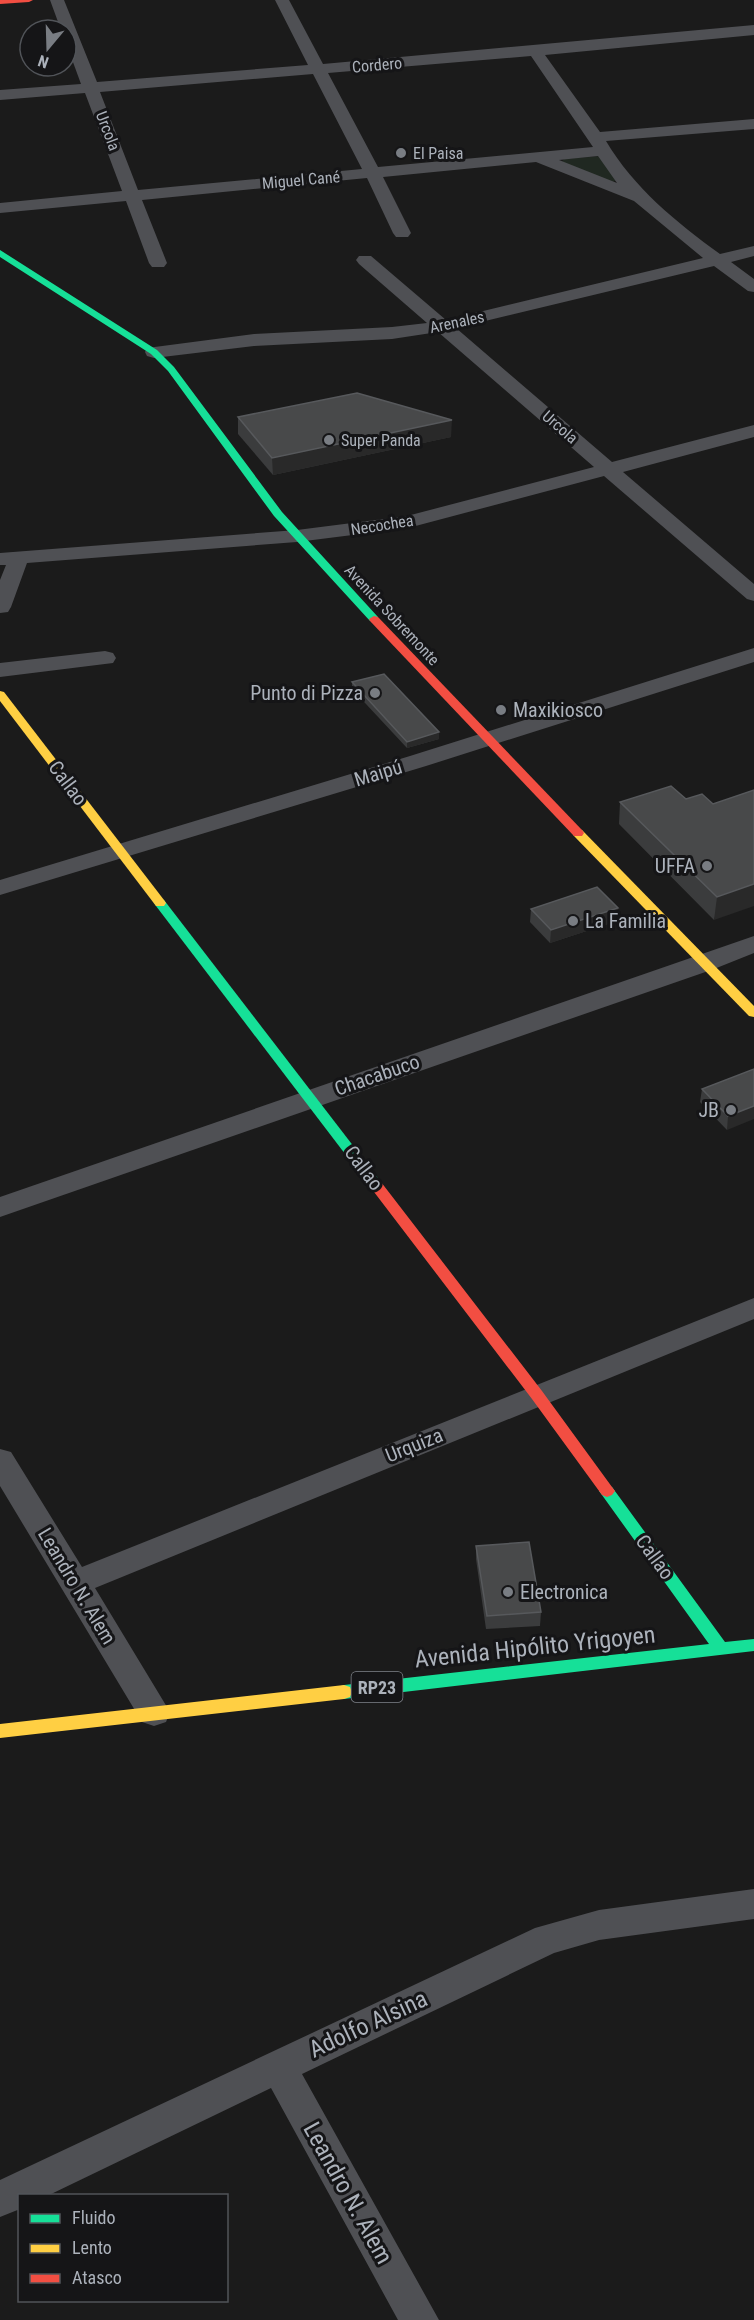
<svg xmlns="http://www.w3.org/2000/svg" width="754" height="2320" font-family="'Roboto Condensed',sans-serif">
<rect width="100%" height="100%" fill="#1b1b1b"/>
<path fill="#202821" d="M601,156L617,180L612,182L562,162L564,159Z"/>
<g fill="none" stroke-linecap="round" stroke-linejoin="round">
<g fill="#4f5054" fill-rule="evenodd">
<path d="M50,0H64L97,82L308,65L275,0H289L323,64L754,25V35L545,55L600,132L754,119V129L606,141C634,188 676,222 720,254L754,246V256L731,262L754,279V292L748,291L714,266L456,328L612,462L754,425V437L623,472L754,584V601L747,599L604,476L408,528L297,542L27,563L11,607L8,612L0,613V580L6,565H0V553L297,530L407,516L594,467L438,332L392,339L254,346L154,358L147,356L145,352L147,348L254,334L392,327L427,323L359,264L356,260L359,256H371L446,320L703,258L634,201L536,162L383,177L411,233L408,237H396L393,233L367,178L142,200L167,263L164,267H152L149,263L126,201L0,213V203L122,191L85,93L0,100V90L81,84L66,43V30H61ZM531,56L593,147L378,167L328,73ZM313,74L362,169L138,190L100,92ZM598,156L617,183L559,160Z"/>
<path d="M754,648V662L426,766L0,895V880L410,756Z"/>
<path d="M105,651L113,653L116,658L113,663L0,677V663Z"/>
<path d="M754,936V953L714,969L0,1217V1197Z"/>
<path d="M754,1298V1319L95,1588L170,1712L166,1722L154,1726L142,1722L0,1486V1449L11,1452L82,1567Z"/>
<path d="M754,1889V1919L599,1940L554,1953L302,2074L439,2320H398L271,2088L47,2196H20V2209L0,2217V2180L535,1928L599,1910Z"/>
</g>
<g fill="#16e098" fill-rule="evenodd">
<path d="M0,250L157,350L174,367L282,512L378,617V621H370L274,516L168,371L151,354L0,257Z"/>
<path d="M160,899L164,900L381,1182L383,1185L381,1188H371L156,906L154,903Z"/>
<path d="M607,1485L612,1487L725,1642L754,1639V1651L344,1699L338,1697L336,1692L338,1687L344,1685L709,1644L602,1495L599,1491L602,1487Z"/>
</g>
<g fill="#ffcf43" fill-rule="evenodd">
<path d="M0,691L4,692L164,900L166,903L164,906H156L0,701Z"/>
<path d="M578,829L582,830L754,1006V1017L749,1016L574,836L572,833L574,830Z"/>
<path d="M344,1685L350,1687L352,1692L350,1697L344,1699L0,1738V1724Z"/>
</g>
<g fill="#f24e42" fill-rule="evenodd">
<path d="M0,0H33L29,2L0,4Z"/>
<path d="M374,616L378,617L582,830L584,833L582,836H574L370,621L369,619Z"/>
<path d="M376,1180L381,1182L542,1391L612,1487L615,1491L612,1495L607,1497L602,1495L532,1399L371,1188L369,1185L371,1182Z"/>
</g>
</g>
<g fill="#3b3c3d">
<path d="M238,417L451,437L273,475L238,434Z"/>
<path d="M352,682L439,732V739L407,748L352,689Z"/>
<path d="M754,790L714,920L619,824L620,802L686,799L713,804Z"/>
<path d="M531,909L617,921L550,943L530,922Z"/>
<path d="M754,1069L727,1130L700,1102L702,1089Z"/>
<path d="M476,1546L541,1612L540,1626L486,1629L476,1559Z"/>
</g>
<g fill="#292929">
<path d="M452,420L451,437L273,475L272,458Z"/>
<path d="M439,732V739L407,748V742Z"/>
<path d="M754,884V906L714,920L717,897Z"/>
<path d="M618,908L617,921L550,943L551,930Z"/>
<path d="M754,1106V1119L727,1130L728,1116Z"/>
</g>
<g fill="#48494a" stroke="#57595c" stroke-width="1.5">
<path d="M357,393L452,420L272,458L238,417Z"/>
<path d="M384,674L439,732L407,742L352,682Z"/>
<path d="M671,786L686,799L702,794L713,804L754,790V884L717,897L620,802Z"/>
<path d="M597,887L618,908L551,930L531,909Z"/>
<path d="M754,1069V1106L728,1116L702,1089Z"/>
<path d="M529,1542L541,1612L487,1616L476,1546Z"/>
</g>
<g fill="#797d83" stroke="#151517" stroke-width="2">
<circle cx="401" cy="153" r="6"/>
<circle cx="329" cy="440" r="6"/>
<circle cx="375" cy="693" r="6"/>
<circle cx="501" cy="710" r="6"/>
<circle cx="707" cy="866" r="6"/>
<circle cx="573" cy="921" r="6"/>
<circle cx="731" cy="1110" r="6"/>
<circle cx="508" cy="1592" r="6"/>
</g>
<g text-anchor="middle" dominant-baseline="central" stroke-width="6" stroke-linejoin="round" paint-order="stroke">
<g font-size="16" fill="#acb2bb" stroke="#151517">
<text transform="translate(377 65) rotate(-5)">Cordero</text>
<text transform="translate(108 131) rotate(69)">Urcola</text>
<text transform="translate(301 180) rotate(-5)">Miguel Cané</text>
<text transform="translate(457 322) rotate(-12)">Arenales</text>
<text transform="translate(560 427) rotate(41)">Urcola</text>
<text transform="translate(382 525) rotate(-9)">Necochea</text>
<text transform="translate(392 615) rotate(47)">Avenida Sobremonte</text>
</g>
<g font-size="16" fill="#acb2bb" stroke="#151517" text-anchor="start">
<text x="413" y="153">El Paisa</text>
<text x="341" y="440">Super Panda</text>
</g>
<rect fill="#151517" stroke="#7f838a" stroke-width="1.5" x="351.5" y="1672" width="51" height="30" rx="4.5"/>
<g font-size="18" font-weight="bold" fill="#acb2bb">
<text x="377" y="1687">RP23</text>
</g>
<g font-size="20" fill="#acb2bb" stroke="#151517" text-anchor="end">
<text x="363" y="693">Punto di Pizza</text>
<text x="513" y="710" text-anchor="start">Maxikiosco</text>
<text x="695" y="866">UFFA</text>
<text x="585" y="921" text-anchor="start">La Familia</text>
<text x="719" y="1110">JB</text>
<text x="520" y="1592" text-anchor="start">Electronica</text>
</g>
<g font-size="20" fill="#acb2bb" stroke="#151517">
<text transform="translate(378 773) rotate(-17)">Maipú</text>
<text transform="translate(68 783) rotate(53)">Callao</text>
<text transform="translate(377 1075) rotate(-19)">Chacabuco</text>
<text transform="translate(364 1168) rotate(53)">Callao</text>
<text transform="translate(414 1445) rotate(-22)">Urquiza</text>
<text transform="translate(655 1557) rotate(54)">Callao</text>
<text transform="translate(77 1586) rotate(59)">Leandro N. Alem</text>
</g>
<g font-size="24" fill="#acb2bb" stroke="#151517">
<text transform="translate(535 1647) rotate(-6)">Avenida Hipólito Yrigoyen</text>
<text transform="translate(368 2024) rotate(-25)">Adolfo Alsina</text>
<text transform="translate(348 2193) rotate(61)">Leandro N. Alem</text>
</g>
</g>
<rect x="18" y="2194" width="210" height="108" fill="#151517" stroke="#515459" stroke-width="1.5"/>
<rect x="30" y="2214" width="30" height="9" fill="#16e098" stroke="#515459" stroke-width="1.5"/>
<text x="72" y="2224" font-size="18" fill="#acb2bb">Fluido</text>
<rect x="30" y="2244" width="30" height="9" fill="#ffcf43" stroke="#515459" stroke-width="1.5"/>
<text x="72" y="2254" font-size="18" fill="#acb2bb">Lento</text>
<rect x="30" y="2274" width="30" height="9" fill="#f24e42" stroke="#515459" stroke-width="1.5"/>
<text x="72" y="2284" font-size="18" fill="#acb2bb">Atasco</text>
<g transform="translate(48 48) rotate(199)"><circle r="28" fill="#151517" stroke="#515459" stroke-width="1.5"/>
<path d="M0-4.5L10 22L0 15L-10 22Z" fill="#797d83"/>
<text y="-9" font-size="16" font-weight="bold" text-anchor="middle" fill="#acb2bb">N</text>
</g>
</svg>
